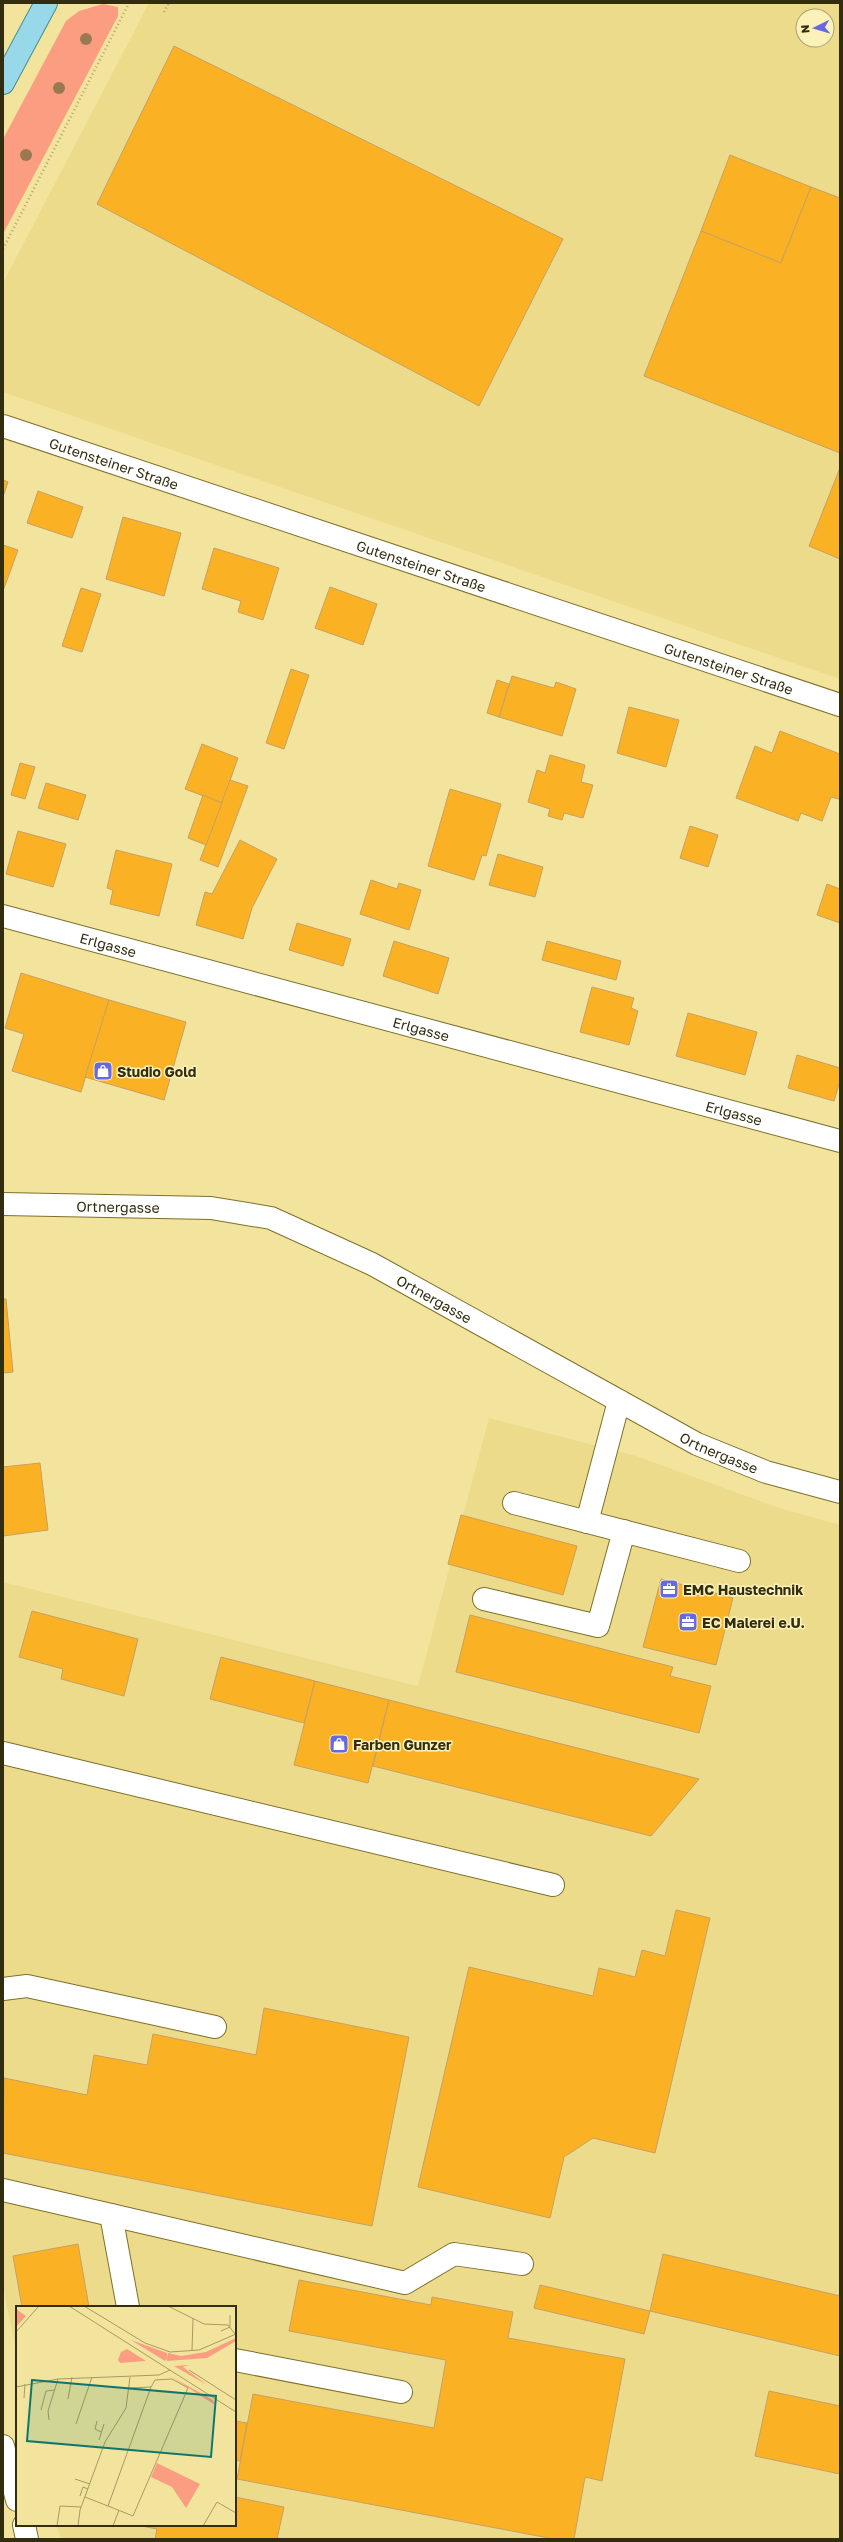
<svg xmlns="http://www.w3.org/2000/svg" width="843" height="2542" font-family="'Golos Text',sans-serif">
<rect width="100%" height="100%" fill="#f2e49c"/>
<g fill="#ebdb8b" fill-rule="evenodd">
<path d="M149,3H840V679L3,392V283ZM803,16H827V40H803Z"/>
<path d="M489,1418L636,1456L779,1508L840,1525V2539H61L56,2525H235V2307H17V2354L3,2287V1582L418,1686Z"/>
</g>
<path fill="#fb9d80" d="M103,4L118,7V16L3,234V139L66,21L79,11Z"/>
<g fill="#fab224" stroke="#c7a063">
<path d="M174,46L563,239L479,406L97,204Z"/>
<path d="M730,155L811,187L781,263L701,231Z"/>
<path d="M811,187L840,198V453L644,376L701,231L781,263Z"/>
<path d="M840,468V559L809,546Z"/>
<path d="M3,480L8,482L3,497Z"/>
<path d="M38,491L83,507L72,538L27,523Z"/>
<path d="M123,517L181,533L164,596L106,579Z"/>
<path d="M3,545L18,550L3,591Z"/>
<path d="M214,548L279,568L263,620L238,612L241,601L202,589Z"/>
<path d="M330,587L377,604L363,645L315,628Z"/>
<path d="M81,588L101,594L82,652L62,646Z"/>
<path d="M291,669L309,675L284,749L266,743Z"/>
<path d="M512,676L554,688L556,682L576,689L562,736L499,717Z"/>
<path d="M497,680L509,684L499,717L487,713Z"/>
<path d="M629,707L679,720L666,767L617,753Z"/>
<path d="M780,731L840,754V796L839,799L831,797L822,821L801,813L798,821L736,798L755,746L772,753Z"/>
<path d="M202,744L238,758L222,803L185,789Z"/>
<path d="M550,755L585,765L581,782L593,785L583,818L564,813L562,820L548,816L550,809L528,802L537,770L545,773Z"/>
<path d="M20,763L35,767L25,799L11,795Z"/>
<path d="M230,780L248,786L218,867L200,860Z"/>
<path d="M46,783L86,795L78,820L38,808Z"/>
<path d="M450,789L501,804L486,856L482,855L474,880L428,866Z"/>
<path d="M203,795L222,803L206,845L188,838Z"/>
<path d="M690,826L718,835L708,867L680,858Z"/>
<path d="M18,831L66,844L53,887L6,874Z"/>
<path d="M240,840L277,859L252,908L243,939L196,925L205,892L212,894Z"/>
<path d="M116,850L172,864L159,916L110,904L113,890L107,888Z"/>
<path d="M498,854L543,867L535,897L489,885Z"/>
<path d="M371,880L397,889L399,883L421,890L409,930L360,914Z"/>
<path d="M827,884L840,889V923L817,915Z"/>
<path d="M297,923L351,939L343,966L289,950Z"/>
<path d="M394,941L449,958L438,994L383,976Z"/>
<path d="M547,941L621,961L616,980L542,960Z"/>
<path d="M21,973L109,1000L81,1092L12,1071L24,1034L5,1028Z"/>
<path d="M592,987L634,998L631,1008L638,1011L629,1045L580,1032Z"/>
<path d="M109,1000L186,1022L164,1100L85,1077Z"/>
<path d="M688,1013L757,1032L745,1075L676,1056Z"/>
<path d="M797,1055L840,1068V1081L834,1101L788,1088Z"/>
<path d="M3,1299H6L13,1372L3,1373Z"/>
<path d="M40,1463L48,1530L3,1536V1467Z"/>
<path d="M461,1515L577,1546L563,1595L448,1564Z"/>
<path d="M661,1579L733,1598L716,1665L643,1647Z"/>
<path d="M32,1611L138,1639L124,1696L61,1679L63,1669L19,1657Z"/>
<path d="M470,1615L673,1667L670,1676L711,1686L699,1733L456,1672Z"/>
<path d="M221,1657L315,1681L304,1723L210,1699Z"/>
<path d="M315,1681L389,1700L368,1783L294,1765Z"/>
<path d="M389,1700L699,1779L651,1836L373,1766Z"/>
<path d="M676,1910L710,1918L655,2153L593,2138L564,2157L550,2218L418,2187L469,1967L593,1996L599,1968L635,1977L642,1950L665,1956Z"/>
<path d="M264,2008L409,2037L372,2226L3,2153L4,2078L87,2095L94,2055L147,2065L153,2034L256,2055Z"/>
<path d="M78,2244L89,2307H22L13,2256Z"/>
<path d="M663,2254L840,2296V2356L650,2311Z"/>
<path d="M299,2280L431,2305L432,2297L513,2312L508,2338L625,2359L602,2481L585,2477L574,2539H554L237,2479L253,2394L434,2428L446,2360L289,2331Z"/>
<path d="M540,2285L650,2311L644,2334L534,2308Z"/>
<path d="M769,2391L840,2406V2474L755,2456Z"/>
<path d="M235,2421L247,2423L240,2461L235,2460Z"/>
<path d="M235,2497L284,2507L277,2539H155L157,2529L137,2525H235Z"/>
</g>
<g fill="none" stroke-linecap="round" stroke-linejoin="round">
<defs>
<g id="minor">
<path id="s1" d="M3,426L840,705"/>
<path id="s2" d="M3,916L840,1141"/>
<path id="s3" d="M3,1204L211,1208L271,1218L372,1264L697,1444L766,1472L840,1492"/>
<path d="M514,1503L739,1561"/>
<path d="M587,1522L619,1401"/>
<path d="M484,1599L598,1626L624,1531"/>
<path d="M3,1753L553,1885"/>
<path d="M3,1989L27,1986L215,2027"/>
<path d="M3,2190L405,2283L454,2254L522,2264"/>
<path d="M111,2215L128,2307"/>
<path d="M235,2360L401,2392"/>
<path d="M3,2446L17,2500"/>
<path d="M24,2525L27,2539"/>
</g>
<path id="major" d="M3,83L46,3"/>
</defs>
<use href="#minor" stroke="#7e702a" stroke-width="24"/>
<use href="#major" stroke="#488c94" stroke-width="24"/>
<g stroke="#afa46a" stroke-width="2.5" stroke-dasharray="1 3" stroke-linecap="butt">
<path d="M164,12L169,3"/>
<path d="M3,249L129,3"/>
</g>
<use href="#minor" stroke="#fff" stroke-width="22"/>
<use href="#major" stroke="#98d9e9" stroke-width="22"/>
</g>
<g fill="#9a7951">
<circle cx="86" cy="39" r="6"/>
<circle cx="59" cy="88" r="6"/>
<circle cx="26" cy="155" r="6"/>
</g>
<defs>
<symbol id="shop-square" viewBox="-11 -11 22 22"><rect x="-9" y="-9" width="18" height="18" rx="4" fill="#6569e2" stroke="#fcf1b8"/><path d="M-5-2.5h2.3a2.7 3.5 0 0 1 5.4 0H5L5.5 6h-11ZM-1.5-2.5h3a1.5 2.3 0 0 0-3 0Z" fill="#fff"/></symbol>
<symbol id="office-square" viewBox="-11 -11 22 22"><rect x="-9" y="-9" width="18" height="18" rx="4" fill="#6569e2" stroke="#fcf1b8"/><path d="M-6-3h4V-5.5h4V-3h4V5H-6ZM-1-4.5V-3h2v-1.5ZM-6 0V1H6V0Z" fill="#fff"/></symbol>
</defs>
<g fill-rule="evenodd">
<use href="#shop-square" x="92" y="1060" width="22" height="22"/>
<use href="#office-square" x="658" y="1578" width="22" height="22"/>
<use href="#office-square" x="677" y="1611" width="22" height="22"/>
<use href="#shop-square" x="328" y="1733" width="22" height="22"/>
</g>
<g text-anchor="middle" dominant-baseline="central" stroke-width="3" stroke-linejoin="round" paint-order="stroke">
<g font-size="14" fill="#332d0f" stroke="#fcf1b8">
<text stroke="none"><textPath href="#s1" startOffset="117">Gutensteiner Straße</textPath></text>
<text stroke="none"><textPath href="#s1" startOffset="441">Gutensteiner Straße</textPath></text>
<text stroke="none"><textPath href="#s1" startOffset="765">Gutensteiner Straße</textPath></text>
<text stroke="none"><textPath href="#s2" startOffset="109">Erlgasse</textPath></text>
<text stroke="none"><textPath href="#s2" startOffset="433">Erlgasse</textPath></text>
<text stroke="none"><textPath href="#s2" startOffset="757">Erlgasse</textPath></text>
<text stroke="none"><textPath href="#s3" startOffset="115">Ortnergasse</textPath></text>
<text stroke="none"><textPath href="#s3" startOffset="451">Ortnergasse</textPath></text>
<text stroke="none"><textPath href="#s3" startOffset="775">Ortnergasse</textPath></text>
</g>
<g font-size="14" font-weight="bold" fill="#332d0f" stroke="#fcf1b8" text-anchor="start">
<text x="117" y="1071">Studio Gold</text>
<text x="683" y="1589">EMC Haustechnik</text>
<text x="702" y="1622">EC Malerei e.U.</text>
<text x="353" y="1744">Farben Gunzer</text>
</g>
</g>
<g transform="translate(16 2306)">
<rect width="220" height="220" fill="#f2e49c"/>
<path d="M0,3L10,10L0,21ZM220,32V35L191,52L151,55V53L149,55L115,34L151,47V52L152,47L165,50L190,46ZM111,43L130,55L104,57L102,54L105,46ZM173,59L167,61L191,79L158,60ZM156,71L197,94L199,99L185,90ZM141,157L184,178L170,202L156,181L135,171Z" fill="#fb9d80"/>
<path fill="none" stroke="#a69b64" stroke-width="1" d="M53,0L220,106M68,0L129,37L154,46L183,44L220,28M152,0L188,18L212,19L219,28M205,25L214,21V9M0,26L23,0M176,45L177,12M173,64L220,94M0,81L42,73L143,69L154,64M113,82L135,81L92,200L117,210M8,92L9,78M52,93L56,71M25,104L30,85L39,84M33,114L32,105L42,73M81,115L79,123L85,126M60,118L76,71M83,134L88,118M59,173L74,178M64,190L67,181L72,183M69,191L92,200M117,210L172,82L156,73L139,74L135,81M41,220L44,200L65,201M62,220L64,204L89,136L110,102L114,71M97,220L103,204M187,220L201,196L220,207"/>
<path fill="#0f766e" fill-opacity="0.15" stroke="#0f766e" stroke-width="2" d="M16,74L200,90L195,151L11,135Z"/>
<rect width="220" height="220" fill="none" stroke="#332d0f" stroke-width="2"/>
</g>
<rect width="843" height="2542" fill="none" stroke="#332d0f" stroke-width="8"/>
<g transform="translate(815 28) rotate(265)"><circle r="19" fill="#fcf1b8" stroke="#aca374"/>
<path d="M0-3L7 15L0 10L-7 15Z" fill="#6569e2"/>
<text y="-6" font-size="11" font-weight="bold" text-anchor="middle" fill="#332d0f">N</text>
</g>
</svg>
